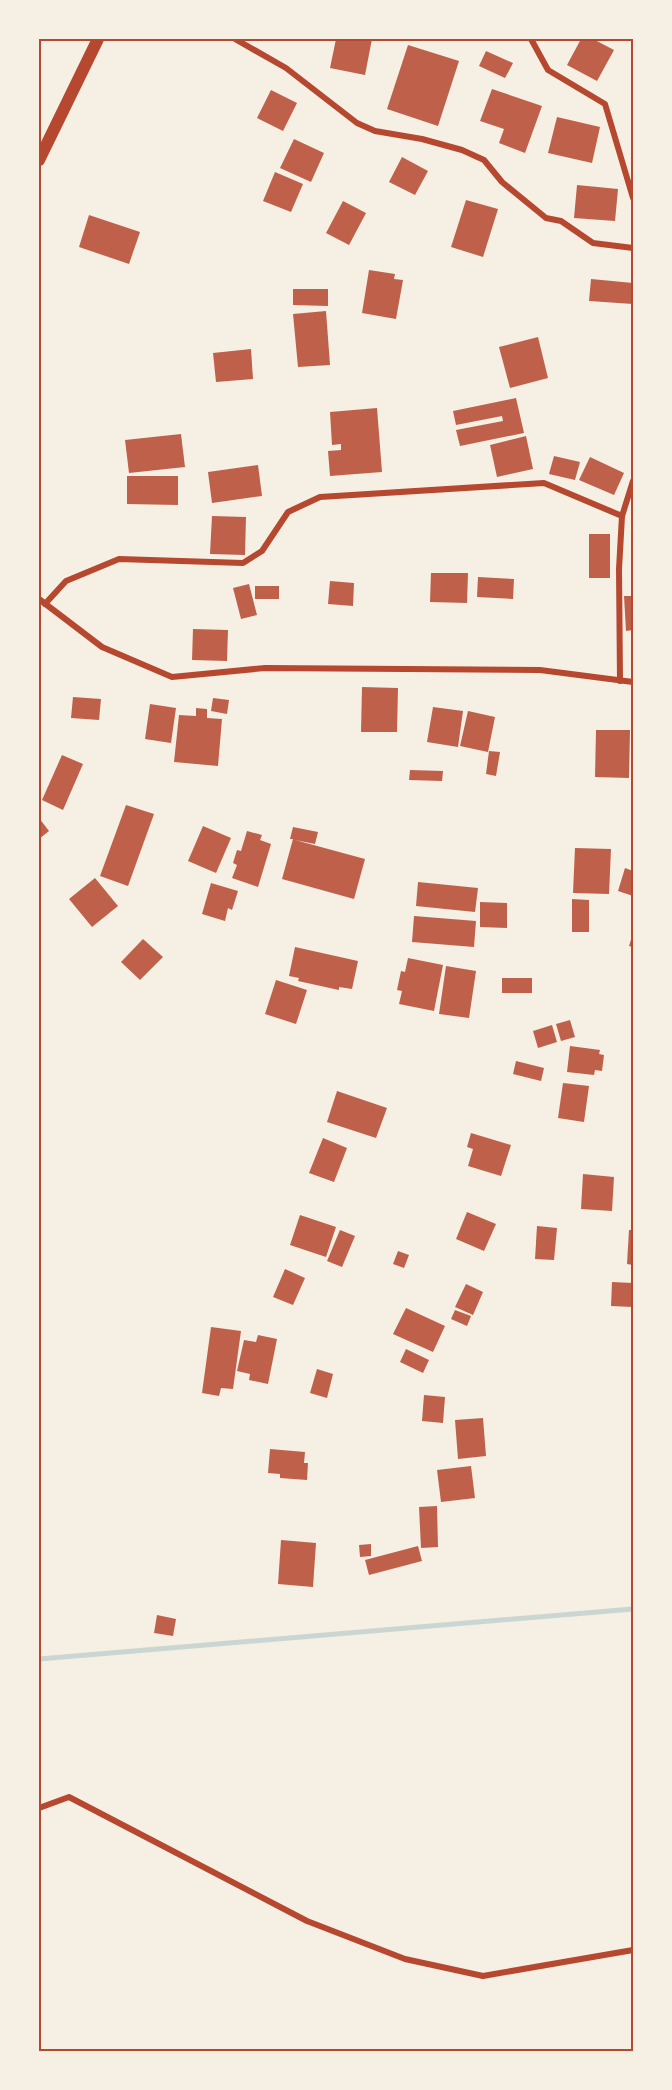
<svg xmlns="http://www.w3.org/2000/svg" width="672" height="2090" font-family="Ubuntu,sans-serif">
<rect width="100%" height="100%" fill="#f6efe4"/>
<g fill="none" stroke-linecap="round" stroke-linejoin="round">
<path stroke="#c9d6d2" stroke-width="5" d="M39,1659L633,1609"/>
</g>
<g fill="#bf614a">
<path d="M336,39H372L365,75L330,68Z"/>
<path d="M581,39H593L614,50L597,81L567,65Z"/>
<path d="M408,45L459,61L438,126L387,109Z"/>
<path d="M486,51L513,63L505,78L479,66Z"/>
<path d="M492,89L542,106L525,153L499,143L504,129L480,121Z"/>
<path d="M271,90L297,103L283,131L257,118Z"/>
<path d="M557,117L600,127L592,163L548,153Z"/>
<path d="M294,139L324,153L311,182L280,168Z"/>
<path d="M402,157L428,171L415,195L389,182Z"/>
<path d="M275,172L303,184L291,212L263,201Z"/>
<path d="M577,185L618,189L615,221L574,218Z"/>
<path d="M466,200L498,209L483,257L451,247Z"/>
<path d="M343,201L366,213L349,245L326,233Z"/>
<path d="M89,215L140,232L129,264L79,247Z"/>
<path d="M369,270L395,274L394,279L403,280L396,319L362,313Z"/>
<path d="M591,279L633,283V304L589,301Z"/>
<path d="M293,289H328V306L293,305Z"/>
<path d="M326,311L330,365L298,367L293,314Z"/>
<path d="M538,337L548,378L510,388L499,347Z"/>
<path d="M251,349L253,379L216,382L213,353Z"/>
<path d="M516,398L524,433L460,446L456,430L503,421L502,416L456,425L453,411Z"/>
<path d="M377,408L382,472L330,476L328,451L341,450V444L332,445L330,412Z"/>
<path d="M181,434L185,467L129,473L125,440Z"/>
<path d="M526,436L533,469L497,477L490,445Z"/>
<path d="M554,456L580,462L575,480L549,474Z"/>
<path d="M590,457L624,473L614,495L579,480Z"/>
<path d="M258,465L262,496L212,503L208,472Z"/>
<path d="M127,476H178V505L127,504Z"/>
<path d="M212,516L246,517L245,555L210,554Z"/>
<rect x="589" y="534" width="21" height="44"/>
<path d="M431,573H468L467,603L430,602Z"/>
<path d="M478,577L514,579L513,599L477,597Z"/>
<path d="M330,581L354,583L353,606L328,604Z"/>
<path d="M249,584L257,615L241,619L233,588Z"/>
<rect x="255" y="586" width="24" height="13"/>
<path d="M624,596H633V630L626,631Z"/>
<path d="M193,629L228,630L227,661L192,660Z"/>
<path d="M362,687L398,688L397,732H361Z"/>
<path d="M73,697L101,699L99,720L71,718Z"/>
<path d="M213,698L229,700L227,714L211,711Z"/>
<path d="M150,704L176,708L171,743L145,739Z"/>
<path d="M433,707L463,711L458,747L427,742Z"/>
<path d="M196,708L207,709V718L222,719L218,766L174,762L179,715L196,716Z"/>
<path d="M468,711L495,717L488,752L460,746Z"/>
<path d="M596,730H630L629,778L595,777Z"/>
<path d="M489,751L500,752L496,776L486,774Z"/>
<path d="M62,755L83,764L63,810L42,800Z"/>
<path d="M410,770L443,771L442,781L409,780Z"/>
<path d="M126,805L154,814L128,886L100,876Z"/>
<path d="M39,818L49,831L39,839Z"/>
<path d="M203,826L231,838L216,873L188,861Z"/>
<path d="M293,827L318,832L315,844L295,840L365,859L354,899L282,879L293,839H290Z"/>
<path d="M247,831L262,835L260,840L271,844L258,887L232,878L237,865L233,863L237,850L241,851Z"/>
<path d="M575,848L611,849L609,894L573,893Z"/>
<path d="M625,868L633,871V896L618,891Z"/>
<path d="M95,878L118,906L92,927L69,899Z"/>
<path d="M418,882L478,888L475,912L416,906Z"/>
<path d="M211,883L238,891L232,910L228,908L225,921L202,914Z"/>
<path d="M572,899L589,900V932H572Z"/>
<path d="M480,902L507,903V928L480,927Z"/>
<path d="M414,916L476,921L474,947L412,942Z"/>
<path d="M633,933V947L629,946Z"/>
<path d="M143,939L163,957L140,980L121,962Z"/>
<path d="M295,947L358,961L352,989L339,987V990L298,981L299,978L289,976Z"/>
<path d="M408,958L443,965L434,1011L399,1004L402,991L397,990L401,971L405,972Z"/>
<path d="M446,966L476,971L469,1018L439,1014Z"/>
<rect x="502" y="978" width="30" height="15"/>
<path d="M276,980L307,990L296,1024L265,1014Z"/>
<path d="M570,1020L575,1037L561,1041L556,1024Z"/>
<path d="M552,1025L557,1042L538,1048L533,1031Z"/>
<path d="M570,1046L600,1050L599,1054L604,1055L602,1071L595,1070L594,1075L567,1072Z"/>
<path d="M516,1061L544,1068L541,1081L513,1074Z"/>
<path d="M563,1083L589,1086L584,1122L558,1118Z"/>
<path d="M337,1091L387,1108L376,1138L327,1122Z"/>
<path d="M471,1133L511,1145L501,1176L468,1166L473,1149L467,1147Z"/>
<path d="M323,1138L347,1148L334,1182L309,1173Z"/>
<path d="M583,1174L614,1177L612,1211L581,1209Z"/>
<path d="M467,1212L496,1224L484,1251L456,1239Z"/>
<path d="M300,1215L336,1227L326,1257L290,1245Z"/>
<path d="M537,1226L557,1228L554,1260L535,1259Z"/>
<path d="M340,1230L355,1236L342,1267L327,1261Z"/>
<path d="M629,1230H633V1265L627,1264Z"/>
<path d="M398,1251L409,1255L404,1268L393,1264Z"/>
<path d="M285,1269L305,1278L293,1305L273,1297Z"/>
<path d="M612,1282L633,1283V1307L611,1306Z"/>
<path d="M466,1284L483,1292L473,1315L455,1307Z"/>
<path d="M406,1308L445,1326L433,1352L393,1334Z"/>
<path d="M455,1310L471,1316L467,1326L451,1319Z"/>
<path d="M211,1327L241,1331L233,1389L221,1388L219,1396L202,1393Z"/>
<path d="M258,1335L277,1339L268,1384L249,1380L250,1374L237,1371L244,1340L256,1342Z"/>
<path d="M406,1349L429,1360L423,1373L400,1362Z"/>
<path d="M317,1369L333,1374L327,1398L310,1393Z"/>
<path d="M424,1395L445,1397L443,1423L422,1421Z"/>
<path d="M483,1418L486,1456L458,1459L455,1420Z"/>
<path d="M270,1449L305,1452L304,1463H308L307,1480L280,1478V1474L268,1473Z"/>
<path d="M471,1466L475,1498L441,1502L437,1470Z"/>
<path d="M437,1506L438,1547L421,1548L419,1507Z"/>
<path d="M281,1540L316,1543L313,1587L278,1584Z"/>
<path d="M371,1544V1556L360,1557L359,1545Z"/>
<path d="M418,1546L422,1561L369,1575L365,1560Z"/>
<path d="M157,1615L176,1619L173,1636L154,1633Z"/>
</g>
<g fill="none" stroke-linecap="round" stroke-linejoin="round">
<g stroke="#b5482f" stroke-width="6">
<path d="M235,39L286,68L357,123L375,131L422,139L462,150L484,160L502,182L546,218L561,221L593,243L633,248"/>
<path d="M531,39L548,70L605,104L633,198"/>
<path d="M39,599L102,647L172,677L265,668L540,670L633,682"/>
<path d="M45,604L66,581L119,559L243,563L262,551L288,512L320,497L544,483L622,516"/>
<path d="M620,681L619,569L622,516L633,481"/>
<path d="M39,1808L69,1797L307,1921L405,1959L483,1976L633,1950"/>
</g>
<path stroke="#b5482f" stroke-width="12" d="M39,160L98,39"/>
</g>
<rect width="672" height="2090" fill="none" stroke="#f6efe4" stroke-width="81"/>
<rect x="40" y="40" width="592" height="2010" fill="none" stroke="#b5482f" stroke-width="2"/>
</svg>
